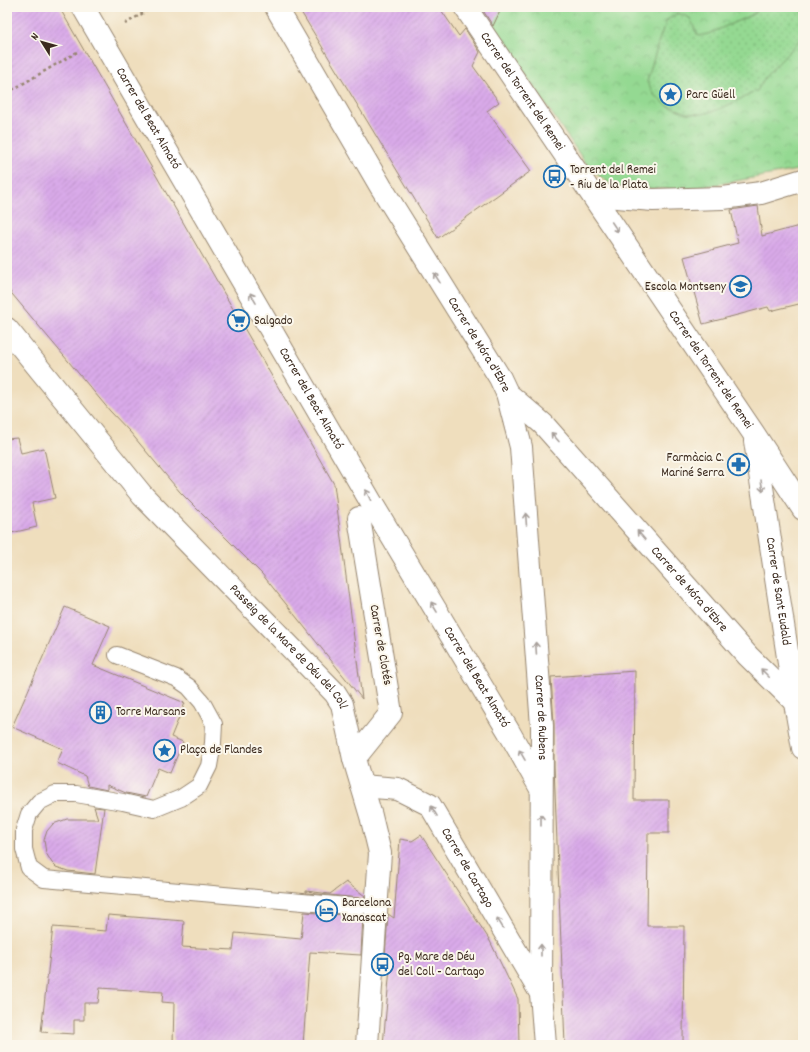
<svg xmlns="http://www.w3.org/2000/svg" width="810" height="1052" font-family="Dekko,sans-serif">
<defs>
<pattern id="park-crowns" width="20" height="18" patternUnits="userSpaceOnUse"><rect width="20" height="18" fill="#94d992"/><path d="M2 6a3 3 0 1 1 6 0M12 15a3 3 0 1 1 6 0" fill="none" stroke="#80ba7d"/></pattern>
<pattern id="garden-dots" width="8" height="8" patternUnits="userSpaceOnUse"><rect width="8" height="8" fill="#94d992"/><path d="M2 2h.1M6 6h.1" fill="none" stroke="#80ba7d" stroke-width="1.8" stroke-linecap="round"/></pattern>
<pattern id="building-hatch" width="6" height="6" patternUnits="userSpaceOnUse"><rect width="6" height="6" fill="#d9aae9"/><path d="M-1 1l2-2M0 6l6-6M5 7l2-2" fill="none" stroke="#bb92c7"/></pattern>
</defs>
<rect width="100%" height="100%" fill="#fbf7ec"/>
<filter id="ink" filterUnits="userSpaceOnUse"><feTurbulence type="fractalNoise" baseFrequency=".025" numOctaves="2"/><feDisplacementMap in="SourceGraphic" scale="8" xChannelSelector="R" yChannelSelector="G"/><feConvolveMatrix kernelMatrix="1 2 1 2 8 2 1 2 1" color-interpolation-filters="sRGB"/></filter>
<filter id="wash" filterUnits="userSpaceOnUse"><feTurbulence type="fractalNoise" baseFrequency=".012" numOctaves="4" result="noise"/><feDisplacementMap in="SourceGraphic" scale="16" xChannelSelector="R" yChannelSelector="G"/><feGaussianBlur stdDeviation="0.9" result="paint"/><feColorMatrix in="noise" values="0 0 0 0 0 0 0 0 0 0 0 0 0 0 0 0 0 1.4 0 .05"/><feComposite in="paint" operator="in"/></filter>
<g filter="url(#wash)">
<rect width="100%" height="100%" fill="#efdebd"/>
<path fill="url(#park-crowns)" stroke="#688258" d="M480,7H803V169L685,190L619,187L609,183L597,174L584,161Z"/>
<path fill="url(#garden-dots)" stroke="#688258" d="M756,7H803V37L765,77L757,91L720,109L702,114L687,113L668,106L654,95L647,82L660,37L667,20L678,13L690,18L698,36L708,34L756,13Z"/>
<g id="blocks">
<g fill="url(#building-hatch)">
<path d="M7,7H59L334,484L362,699L262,574L180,492L130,432L110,411L7,288Z"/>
<path d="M298,7H439L459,36L465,29L480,52L473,66L499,102L487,111L531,171L438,238Z"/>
<path d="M483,7H502L493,26L482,9Z"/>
<path d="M758,206L762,236L803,225V303L770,311L768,307L703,324L684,257L738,243L731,210Z"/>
<path d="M17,438L21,453L44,448L55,498L32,503L37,527L7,534V439Z"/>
<path d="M65,607L110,626L93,665L185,703L171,737L183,742L170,773L158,768L146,797L126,793L107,785V790L88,786L85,776L57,763L63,749L12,727Z"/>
<path d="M635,671L634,800H669V833H648L647,926H684L683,1045H565L554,766V725L551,677Z"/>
<path d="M94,807L104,808L95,874L68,871L56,867L52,863L46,853L44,840L47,831L53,824L67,819H98Z"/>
<path d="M421,835L489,939L518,999L519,1045H383L391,957H385L388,914L394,918L400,839L412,841Z"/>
<path d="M346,882L365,896L364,899L360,898L306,893V891L330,894Z"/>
<path d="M304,912L358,916L363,915L361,955L310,952L303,1045H192L173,1044L174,1003L162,1002L163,992L100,988L98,1003H84V1020H74V1034L41,1032L53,927L106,931L108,915L184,921L182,947L233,950L235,933L301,939Z"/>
</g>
</g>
</g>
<g filter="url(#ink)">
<use href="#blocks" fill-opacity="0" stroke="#95846e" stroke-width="1"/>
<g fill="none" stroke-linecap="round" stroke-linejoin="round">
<defs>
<path id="service" d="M117,655L176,678L189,687L202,702L214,724L213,743L209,766L199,786L181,798L154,809L123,802L76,794H55L39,802L29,814L24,830V849L29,868L44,879L359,907"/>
<path id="pedestrian" d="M354,759L391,713L359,518"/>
<g id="minor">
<path id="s1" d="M83,7L371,502L509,732L541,789"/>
<path id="s2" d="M276,7L381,187L500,378L507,393L543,424L748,656L803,710"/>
<path id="s3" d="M465,7L754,434L803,509"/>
<path d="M593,195L653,200L723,198L761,193L803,180"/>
<path id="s4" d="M507,393L521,447L542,726L541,993L545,1045"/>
<path id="s5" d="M755,441L795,703L803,748"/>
<path id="s6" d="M362,786L398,789L430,805L540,992"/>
</g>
<g id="tertiary">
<path id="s7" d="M7,329L142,495L335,693L342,704L354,759L371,816L380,853L367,1045"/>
</g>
</defs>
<use href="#service" stroke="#95846e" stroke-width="18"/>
<use href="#pedestrian" stroke="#95846e" stroke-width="24"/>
<use href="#minor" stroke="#95846e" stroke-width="24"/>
<use href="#tertiary" stroke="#95846e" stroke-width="24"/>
<g stroke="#95846e" stroke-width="2.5" stroke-dasharray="3 3" stroke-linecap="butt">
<path d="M125,24L153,7"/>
<path d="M7,93L79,51"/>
</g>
<use href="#service" stroke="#fff" stroke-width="16"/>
<use href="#pedestrian" stroke="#fff" stroke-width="22"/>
<use href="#minor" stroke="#fff" stroke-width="22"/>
<use href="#tertiary" stroke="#fff" stroke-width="22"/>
</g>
<defs><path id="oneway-shaft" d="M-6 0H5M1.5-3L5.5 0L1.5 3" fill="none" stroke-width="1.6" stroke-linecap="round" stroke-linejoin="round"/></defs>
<g stroke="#a79f9a">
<use href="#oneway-shaft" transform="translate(615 227) rotate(56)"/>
<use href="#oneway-shaft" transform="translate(437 278) rotate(-122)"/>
<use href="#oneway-shaft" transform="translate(253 298) rotate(-120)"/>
<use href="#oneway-shaft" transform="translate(555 437) rotate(-131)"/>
<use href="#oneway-shaft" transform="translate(762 486) rotate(81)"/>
<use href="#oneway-shaft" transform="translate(368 495) rotate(-116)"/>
<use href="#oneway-shaft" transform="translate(526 519) rotate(-94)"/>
<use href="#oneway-shaft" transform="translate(641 535) rotate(-131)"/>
<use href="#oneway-shaft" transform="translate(434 607) rotate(-121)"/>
<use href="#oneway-shaft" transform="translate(536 648) rotate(-94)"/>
<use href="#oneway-shaft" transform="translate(765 673) rotate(-135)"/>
<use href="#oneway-shaft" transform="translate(522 755) rotate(-120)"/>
<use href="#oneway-shaft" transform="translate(434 811) rotate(-121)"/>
<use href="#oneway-shaft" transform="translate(541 820) rotate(-90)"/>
<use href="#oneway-shaft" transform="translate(500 923) rotate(-121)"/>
<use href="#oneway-shaft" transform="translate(541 950) rotate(-90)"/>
</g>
</g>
<defs>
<symbol id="sight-ring" viewBox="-11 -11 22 22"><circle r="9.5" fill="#fbf7ec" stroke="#1f6fb2" stroke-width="1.5"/><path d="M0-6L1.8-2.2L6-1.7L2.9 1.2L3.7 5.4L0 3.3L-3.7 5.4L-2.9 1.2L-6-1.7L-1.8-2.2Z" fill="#1f6fb2"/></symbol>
<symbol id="bus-ring" viewBox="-11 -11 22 22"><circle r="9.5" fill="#fbf7ec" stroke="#1f6fb2" stroke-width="1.5"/><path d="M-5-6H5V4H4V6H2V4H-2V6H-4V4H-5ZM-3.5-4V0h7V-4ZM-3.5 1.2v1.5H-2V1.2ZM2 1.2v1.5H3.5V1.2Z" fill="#1f6fb2"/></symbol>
<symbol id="school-ring" viewBox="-11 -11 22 22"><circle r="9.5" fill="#fbf7ec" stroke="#1f6fb2" stroke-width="1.5"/><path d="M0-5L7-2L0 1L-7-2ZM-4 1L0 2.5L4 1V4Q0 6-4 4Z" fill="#1f6fb2"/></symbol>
<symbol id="supermarket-ring" viewBox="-11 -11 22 22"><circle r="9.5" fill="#fbf7ec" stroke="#1f6fb2" stroke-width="1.5"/><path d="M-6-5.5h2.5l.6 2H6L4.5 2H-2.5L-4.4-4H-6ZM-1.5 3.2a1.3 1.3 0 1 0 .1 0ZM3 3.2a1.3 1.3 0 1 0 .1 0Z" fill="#1f6fb2"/></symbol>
<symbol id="pharmacy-ring" viewBox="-11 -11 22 22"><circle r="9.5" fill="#fbf7ec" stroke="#1f6fb2" stroke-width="1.5"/><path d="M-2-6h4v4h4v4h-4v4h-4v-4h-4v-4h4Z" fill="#1f6fb2"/></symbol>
<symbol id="building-ring" viewBox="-11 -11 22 22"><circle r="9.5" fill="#fbf7ec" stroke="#1f6fb2" stroke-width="1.5"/><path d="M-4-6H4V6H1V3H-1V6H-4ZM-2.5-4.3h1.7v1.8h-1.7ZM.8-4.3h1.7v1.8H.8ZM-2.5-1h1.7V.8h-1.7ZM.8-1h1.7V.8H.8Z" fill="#1f6fb2"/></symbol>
<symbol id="hotel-ring" viewBox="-11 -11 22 22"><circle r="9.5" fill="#fbf7ec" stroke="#1f6fb2" stroke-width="1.5"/><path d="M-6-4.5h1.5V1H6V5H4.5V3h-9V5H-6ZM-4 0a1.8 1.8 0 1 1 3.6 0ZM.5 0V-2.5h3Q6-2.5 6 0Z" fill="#1f6fb2"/></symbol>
</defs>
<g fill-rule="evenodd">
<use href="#sight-ring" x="658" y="82" width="25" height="25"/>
<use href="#bus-ring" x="542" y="164" width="25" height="25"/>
<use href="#school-ring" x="728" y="274" width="25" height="25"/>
<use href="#supermarket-ring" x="226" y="308" width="25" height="25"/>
<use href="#pharmacy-ring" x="726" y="452" width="25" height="25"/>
<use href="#building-ring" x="88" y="700" width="25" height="25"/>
<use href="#sight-ring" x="152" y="738" width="25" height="25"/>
<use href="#hotel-ring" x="314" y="898" width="25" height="25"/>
<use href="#bus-ring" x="370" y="952" width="25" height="25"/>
</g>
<g text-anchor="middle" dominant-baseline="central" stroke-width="4" stroke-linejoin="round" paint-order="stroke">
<g font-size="13" fill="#3b2a1e" stroke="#fbf7ec">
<text stroke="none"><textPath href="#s3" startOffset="102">Carrer del Torrent del Remei</textPath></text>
<text stroke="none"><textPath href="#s1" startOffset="129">Carrer del Beat Almató</textPath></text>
<text stroke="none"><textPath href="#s2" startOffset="394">Carrer de Móra d'Ebre</textPath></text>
<text stroke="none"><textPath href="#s3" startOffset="438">Carrer del Torrent del Remei</textPath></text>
<text stroke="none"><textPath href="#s1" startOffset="453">Carrer del Beat Almató</textPath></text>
<text stroke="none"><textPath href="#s2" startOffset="718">Carrer de Móra d'Ebre</textPath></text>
<text stroke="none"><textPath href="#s5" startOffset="152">Carrer de Sant Eudald</textPath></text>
<text transform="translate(380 645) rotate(80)">Carrer de Clotés</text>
<text stroke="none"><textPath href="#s7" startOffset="425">Passeig de la Mare de Déu del Coll</textPath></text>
<text stroke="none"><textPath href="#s1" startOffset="777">Carrer del Beat Almató</textPath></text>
<text stroke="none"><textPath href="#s4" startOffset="327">Carrer de Rubens</textPath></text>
<text stroke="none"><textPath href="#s6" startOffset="145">Carrer de Cartago</textPath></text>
</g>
<g font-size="13" fill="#3b2a1e" stroke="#fbf7ec" text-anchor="start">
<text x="686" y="95">Parc Güell</text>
<text x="570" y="170">Torrent del Remei<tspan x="570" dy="15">- Riu de la Plata</tspan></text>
<text x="726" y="287" text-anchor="end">Escola Montseny</text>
<text x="254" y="321">Salgado</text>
<text x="724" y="458" text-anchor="end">Farmàcia C.<tspan x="724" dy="15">Mariné Serra</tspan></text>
<text x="116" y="712">Torre Marsans</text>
<text x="180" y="750">Plaça de Flandes</text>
<text x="342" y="903">Barcelona<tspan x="342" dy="15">Xanascat</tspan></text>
<text x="398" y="957">Pg. Mare de Déu<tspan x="398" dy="15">del Coll - Cartago</tspan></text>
</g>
</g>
<rect width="810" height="1052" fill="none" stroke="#fbf7ec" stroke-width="24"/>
<g transform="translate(42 42) rotate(307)" stroke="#fbf7ec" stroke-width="3" paint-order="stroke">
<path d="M0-3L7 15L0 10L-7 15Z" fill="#3b2a1e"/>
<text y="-6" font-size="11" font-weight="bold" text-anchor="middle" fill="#3b2a1e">N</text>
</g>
</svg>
